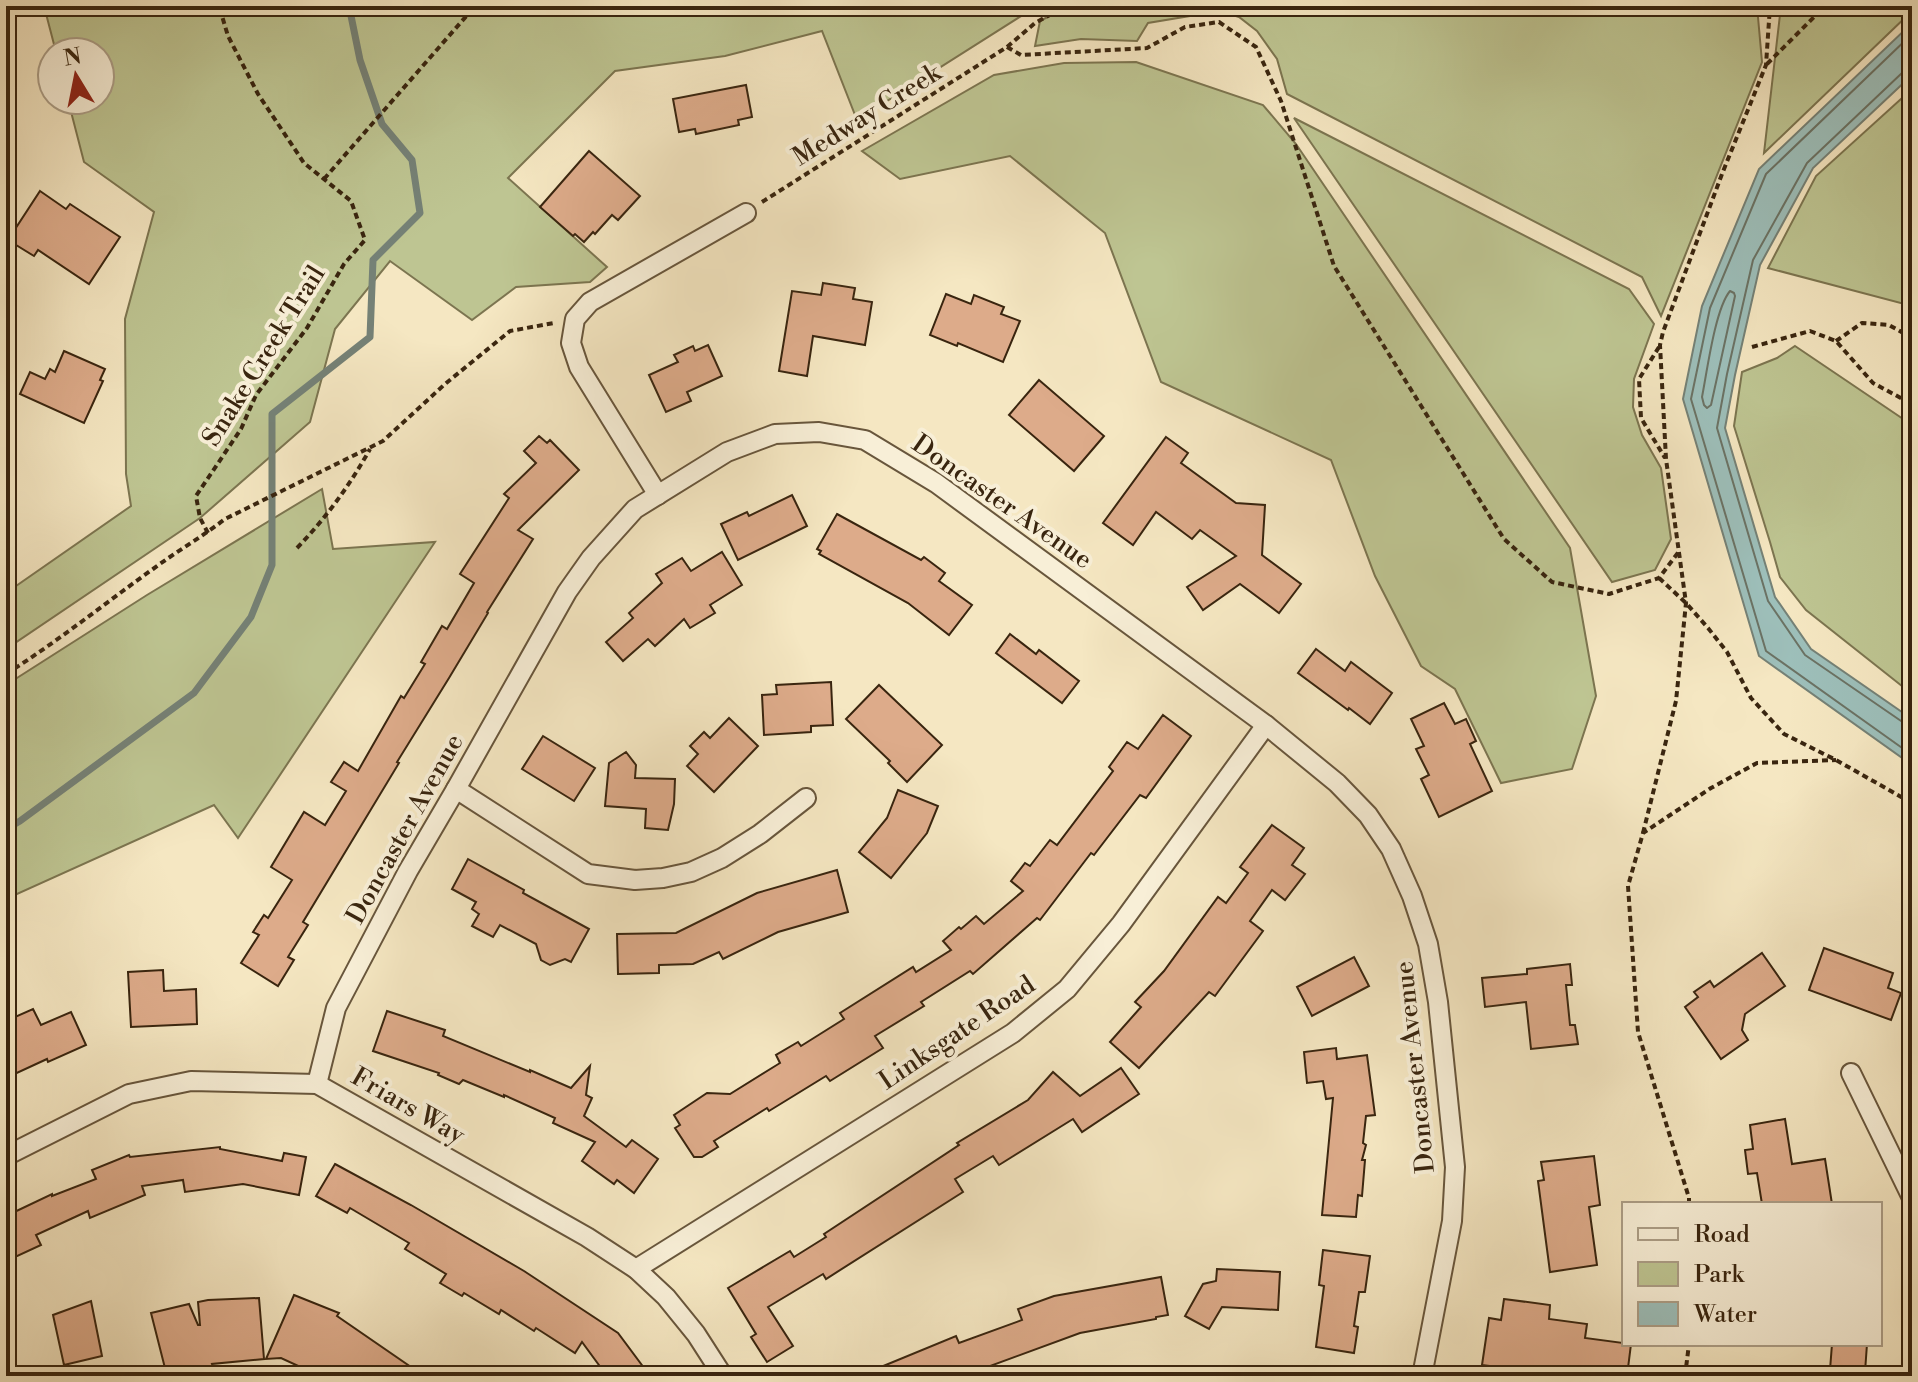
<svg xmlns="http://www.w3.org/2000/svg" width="1918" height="1382" font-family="'Libre Bodoni',serif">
<rect width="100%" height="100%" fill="#f5e7c2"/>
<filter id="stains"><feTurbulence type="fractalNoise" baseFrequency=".0025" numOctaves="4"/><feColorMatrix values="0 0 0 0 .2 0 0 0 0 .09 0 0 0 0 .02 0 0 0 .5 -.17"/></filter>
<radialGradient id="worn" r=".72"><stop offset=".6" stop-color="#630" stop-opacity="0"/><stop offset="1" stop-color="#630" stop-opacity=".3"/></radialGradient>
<g fill="#bec592" stroke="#7c7550" stroke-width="2">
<path d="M44,6H1037L857,120L822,31L725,56L615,71L508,178L607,267L590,282L516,287L472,320L390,261L335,329L310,422L200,518L6,649V593L131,506L126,474L125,319L154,212L84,162L68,100H100V52H56Z"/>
<path d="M1068,6H1757L1762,62L1661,316L1642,277L1287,94L1277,59L1257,31L1239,17L1220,11L1148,23L1137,41L1081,39L1035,46L1040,21Z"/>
<path d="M1781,6H1912V11L1764,153Z"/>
<path d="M1136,62L1263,105L1296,144L1570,548L1596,696L1572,769L1501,783L1455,689L1421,666L1375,576L1331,460L1161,382L1105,233L1010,156L900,179L862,151L994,75L1064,63Z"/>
<path d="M1912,89V306L1768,268L1816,176Z"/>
<path d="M1294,118L1629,289L1654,324L1634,379L1633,407L1642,435L1661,468L1671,539L1655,570L1612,582Z"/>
<path d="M1795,346L1912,425V694L1806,610L1780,577L1770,542L1734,426L1742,372L1777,358Z"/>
<path d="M322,489L333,549L435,542L238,838L214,805L6,899V685L147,595Z"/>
</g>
<path fill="#9dbfba" stroke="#758176" stroke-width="2" d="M1912,23V75L1813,168L1760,265L1735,375L1725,428L1775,597L1811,649L1912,719V765L1759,656L1683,399L1702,306L1759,169Z"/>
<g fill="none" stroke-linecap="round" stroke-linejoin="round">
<g stroke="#6b7264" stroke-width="2">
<path d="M1912,34L1766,174L1710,308L1691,399L1766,651L1912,755"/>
<path d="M1912,69L1903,72L1807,163L1753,260L1727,374L1717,428L1768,601L1805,655L1904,723L1912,725"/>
<path d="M1730,291L1734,293L1735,296L1711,405L1707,408L1704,405L1702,397C1707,372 1715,309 1730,291Z"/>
</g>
<path stroke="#758176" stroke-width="7" d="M6,829L20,821L194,693L251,617L272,565V414L370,337L373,260L420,213L412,160L382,124L360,60L349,6"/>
</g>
<g fill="#ddab8a" stroke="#39250f" stroke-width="2">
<path d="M746,85L752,117L738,120L739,125L696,134L695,129L679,132L673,99Z"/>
<path d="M589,151L640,196L618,220L612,215L595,234L593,232L584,242L575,234L573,236L540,207Z"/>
<path d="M40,191L66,209L70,204L120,237L89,284L38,250L34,256L8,240Z"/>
<path d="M823,283L855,288L853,299L872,302L865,345L813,336L807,376L779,371L792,291L821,295Z"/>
<path d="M946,294L971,304L974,295L1004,307L1001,314L1020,321L1003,362L958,343L957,346L930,335Z"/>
<path d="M708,345L722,376L687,392L691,401L666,412L649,375L678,362L674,355L693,346L695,351Z"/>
<path d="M64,351L105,369L100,380L103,381L84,423L20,394L30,372L45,379L50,369L55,372Z"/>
<path d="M1039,380L1104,436L1074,471L1009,415Z"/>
<path d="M539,436L547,443L550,440L579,470L518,530L533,539L487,612L488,613L449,678L397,762L399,763L303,922L308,925L288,957L294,960L278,986L241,963L259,935L253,932L264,915L268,918L292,880L271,867L304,812L325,825L346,791L331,782L344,762L358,771L401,696L404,698L425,664L421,662L442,626L447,629L474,583L460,574L509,498L504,494L536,463L524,451Z"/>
<path d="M1166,437L1188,453L1181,463L1236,503L1265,505L1262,555L1301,584L1279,613L1240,584L1203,610L1187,587L1236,556L1200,530L1192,539L1156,512L1133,545L1103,523Z"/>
<path d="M792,495L807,526L738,560L721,524L747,512L749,516Z"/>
<path d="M837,514L921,560L924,557L945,573L939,581L972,605L949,635L908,603L819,554L821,551L817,549Z"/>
<path d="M722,552L742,585L710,605L715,613L690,628L684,619L655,646L648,639L623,661L606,642L633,618L629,613L662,583L656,574L682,558L691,571Z"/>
<path d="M1010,634L1036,654L1039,650L1079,681L1062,703L996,653Z"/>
<path d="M1316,649L1345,671L1351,662L1392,693L1370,724L1349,708L1348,710L1298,673Z"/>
<path d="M831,682L833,725L811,726V732L764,735L762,695L777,694L776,685Z"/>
<path d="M879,685L942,745L907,782L888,763L890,761L846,719Z"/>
<path d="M1444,703L1455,724L1466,719L1476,741L1470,744L1492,791L1439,817L1421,779L1429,775L1416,749L1424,746L1411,719Z"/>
<path d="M1163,715L1191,736L1146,798L1140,795L1094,855L1091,853L1040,920L1037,918L973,974L970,971L921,1002L924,1006L875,1036L883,1048L830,1081L826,1076L769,1111L767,1108L714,1141L718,1147L702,1157H694L675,1128L680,1125L674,1115L707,1093L730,1094L780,1063L776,1055L798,1042L801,1046L844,1019L840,1013L913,967L916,972L951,950L943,941L959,927L961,929L976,916L984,924L1023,891L1011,881L1025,863L1030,866L1050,840L1057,845L1113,771L1109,767L1127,742L1138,749Z"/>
<path d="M729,718L758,746L714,792L687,766L698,754L690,746L704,732L710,738Z"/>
<path d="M543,736L595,768L574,801L522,769Z"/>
<path d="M626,752L636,765L635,778L675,779L674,804L668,830L645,828L646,809L605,806L609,763Z"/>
<path d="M898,790L938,806L927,833L891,878L859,852L887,818Z"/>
<path d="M1272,825L1304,848L1292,865L1305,874L1285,900L1272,890L1250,921L1263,931L1215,996L1209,992L1139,1068L1110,1042L1141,1007L1135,1002L1164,971L1218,897L1226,903L1248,873L1240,867Z"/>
<path d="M468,859L524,890L523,893L589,929L571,962L565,959L550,965L541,960L536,944L500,925L493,937L472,926L479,914L472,909L476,902L452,889Z"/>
<path d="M837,870L848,912L778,932L723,959L719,952L693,964L659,965V973L618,974L617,934L676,933L757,893Z"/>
<path d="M1824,948L1893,973L1888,988L1901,993L1891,1020L1809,990Z"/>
<path d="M1762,953L1785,986L1745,1014L1742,1030L1748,1040L1721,1059L1685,1007L1698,997L1694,992L1710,981L1714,987Z"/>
<path d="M1354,957L1369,986L1312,1016L1297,987Z"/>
<path d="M1570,964L1572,985H1566L1570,1025H1575L1578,1044L1531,1049L1526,1002L1485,1007L1482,978L1527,974V969Z"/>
<path d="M163,970L164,991L196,989L197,1024L131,1027L128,972Z"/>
<path d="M33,1009L41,1025L71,1012L86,1045L48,1062L47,1059L6,1078V1021Z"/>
<path d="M387,1011L445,1030L443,1036L530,1072V1070L571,1088L590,1066L586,1095L592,1098L584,1116L626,1147L632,1140L658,1159L634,1193L617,1180L614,1184L582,1161L595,1142L553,1123L555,1118L504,1095V1097L463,1080L459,1084L438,1075L439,1073L373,1051Z"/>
<path d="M1336,1048L1337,1059L1367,1055L1375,1115L1366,1116L1363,1143L1366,1145L1362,1160H1365L1362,1196L1358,1195L1356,1217L1322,1215L1333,1098L1326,1099L1323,1081L1307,1083L1304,1052Z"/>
<path d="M1121,1068L1139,1094L1082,1132L1073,1119L999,1165L993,1156L955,1179L963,1192L826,1279L823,1274L768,1307L793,1346L767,1362L751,1337L756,1334L728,1288L790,1251L794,1257L826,1237L824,1234L959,1145L957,1143L1028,1100L1053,1072L1080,1096Z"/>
<path d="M1785,1119L1792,1164L1825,1159L1832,1204H1762L1757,1173L1748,1174L1745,1150L1753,1149L1750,1125Z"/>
<path d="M220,1147V1149L282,1161L284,1153L306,1157L299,1195L243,1184L185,1192L183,1180L142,1186L145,1195L90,1218L88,1211L36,1235L41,1245L13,1258L6,1243V1216L52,1194V1196L96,1179L92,1170L129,1155L130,1157Z"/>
<path d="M1594,1156L1600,1205L1589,1207L1597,1265L1550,1272L1538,1181L1544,1180L1541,1162Z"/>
<path d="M335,1164L411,1205L524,1271L618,1333L650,1376H607L582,1342L575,1353L536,1328L534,1331L501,1310L499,1314L464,1293L462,1296L440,1283L446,1274L405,1249L409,1243L350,1208L347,1213L316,1196Z"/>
<path d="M1323,1250L1370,1256L1365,1292H1359L1354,1326L1358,1327L1354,1353L1316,1347L1324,1286L1319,1285Z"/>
<path d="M1217,1269L1280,1272L1278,1310L1222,1307L1209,1329L1185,1316L1203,1284L1216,1281Z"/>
<path d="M1161,1277L1168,1315L1156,1317V1319L1080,1333L963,1376H859L956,1336L959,1343L1022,1320L1018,1309L1054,1296Z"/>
<path d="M294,1295L339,1313L337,1316L424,1376H320L281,1358L266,1359Z"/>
<path d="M259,1298L264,1359L212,1364L214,1370L190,1376H167L151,1313L189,1304L198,1325H200L198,1302L208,1300Z"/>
<path d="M1504,1299L1550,1305L1549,1319L1587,1324L1585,1338L1631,1344L1627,1376H1527V1371L1482,1365L1489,1318L1501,1320Z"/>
<path d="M91,1301L102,1356L64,1365L53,1315Z"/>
<path d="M1832,1344H1867L1865,1372L1830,1370Z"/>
</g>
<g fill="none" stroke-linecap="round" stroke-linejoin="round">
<defs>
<g id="minor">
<path d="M658,495L579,367L571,343L575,319L590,302L746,213"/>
<path d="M456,789L588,874L635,880L663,878L691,872L722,858L760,834L806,798"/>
<path d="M1851,1073L1912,1198"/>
<path d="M317,1084L336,1008L408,871L456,789L567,592L591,558L635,509L727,452L775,434L819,432L865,440L936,483L1266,725L1337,783L1368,815L1391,849L1412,896L1428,944L1438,1002L1455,1167L1452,1221L1422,1376"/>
<path d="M6,1156L129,1094L191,1081L317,1084L587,1237L636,1269L666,1297L696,1334L723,1376"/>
<path d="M636,1269L1013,1033L1067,989L1121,924L1266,725"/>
</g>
</defs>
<use href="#minor" stroke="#68563c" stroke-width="22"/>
<g stroke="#39250f" stroke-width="4" stroke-dasharray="6 4" stroke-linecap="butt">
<path d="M1007,47L1021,55L1147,48L1185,27L1219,22L1256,47L1281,101L1334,266L1504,539L1552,582L1609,594L1659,578L1680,550"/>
<path d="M1767,64L1825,6"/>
<path d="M324,179L469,13L491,6"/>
<path d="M762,202L1007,47L1035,23L1066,6"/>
<path d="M1836,341L1862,323L1889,325L1912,338"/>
<path d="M1659,347L1639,379L1641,418L1665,458"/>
<path d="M1752,347L1810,331L1836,341L1873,383L1912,404"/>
<path d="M208,533L200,518L196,496L241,429L256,395L307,328L344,264L365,240L351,201L304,163L258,94L228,36L219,6"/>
<path d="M297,548C326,518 350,485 370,449"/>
<path d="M1659,578L1686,603L1708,628L1727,652L1751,698L1784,734L1836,760L1912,803"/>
<path d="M6,674C57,642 104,604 153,569C177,551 202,537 225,519L383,441L445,384L510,331L554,323"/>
<path d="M1643,833L1676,701L1686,603L1666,459L1660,345L1663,332L1722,174L1766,65L1770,6"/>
<path d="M1689,1204V1198L1638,1032L1628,886L1643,833L1711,788L1757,763L1836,760"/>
<path d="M1685,1376L1689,1344"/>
</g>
<use href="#minor" stroke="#f8efd7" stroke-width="18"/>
</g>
<g text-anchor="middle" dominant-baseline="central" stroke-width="8" stroke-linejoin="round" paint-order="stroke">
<g font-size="26" fill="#39250f" stroke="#f8efd7">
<text transform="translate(867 115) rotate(-32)">Medway Creek</text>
<text transform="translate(264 356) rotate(-58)">Snake Creek Trail</text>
<text transform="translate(1002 502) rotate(35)">Doncaster Avenue</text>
<text transform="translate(405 829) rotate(-61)">Doncaster Avenue</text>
<text transform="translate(957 1033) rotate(-34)">Linksgate Road</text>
<text transform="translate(1415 1067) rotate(-96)">Doncaster Avenue</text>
<text transform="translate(408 1106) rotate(30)">Friars Way</text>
</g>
</g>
<rect width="1918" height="1382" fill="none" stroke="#f5e7c2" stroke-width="32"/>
<rect x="8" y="8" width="1902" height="1366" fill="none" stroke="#39250f" stroke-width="4"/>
<rect x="16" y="16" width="1886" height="1350" fill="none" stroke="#39250f" stroke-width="2"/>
<rect x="1622" y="1202" width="260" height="144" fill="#f8efd7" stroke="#ac9e87" stroke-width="2"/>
<rect x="1638" y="1228" width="40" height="12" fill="#f8efd7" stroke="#ac9e87" stroke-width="2"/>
<text x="1694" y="1242" font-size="24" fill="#39250f">Road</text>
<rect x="1638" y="1262" width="40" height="24" fill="#bec592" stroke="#ac9e87" stroke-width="2"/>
<text x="1694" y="1282" font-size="24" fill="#39250f">Park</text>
<rect x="1638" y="1302" width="40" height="24" fill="#9dbfba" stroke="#ac9e87" stroke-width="2"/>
<text x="1694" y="1322" font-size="24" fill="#39250f">Water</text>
<g transform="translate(76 76) rotate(350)"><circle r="38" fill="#f8efd7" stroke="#ac9e87" stroke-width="2"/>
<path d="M0-6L14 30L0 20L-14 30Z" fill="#8f2418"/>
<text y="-12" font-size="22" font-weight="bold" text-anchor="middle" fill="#39250f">N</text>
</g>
<rect width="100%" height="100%" filter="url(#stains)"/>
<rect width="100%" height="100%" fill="url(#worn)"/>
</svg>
